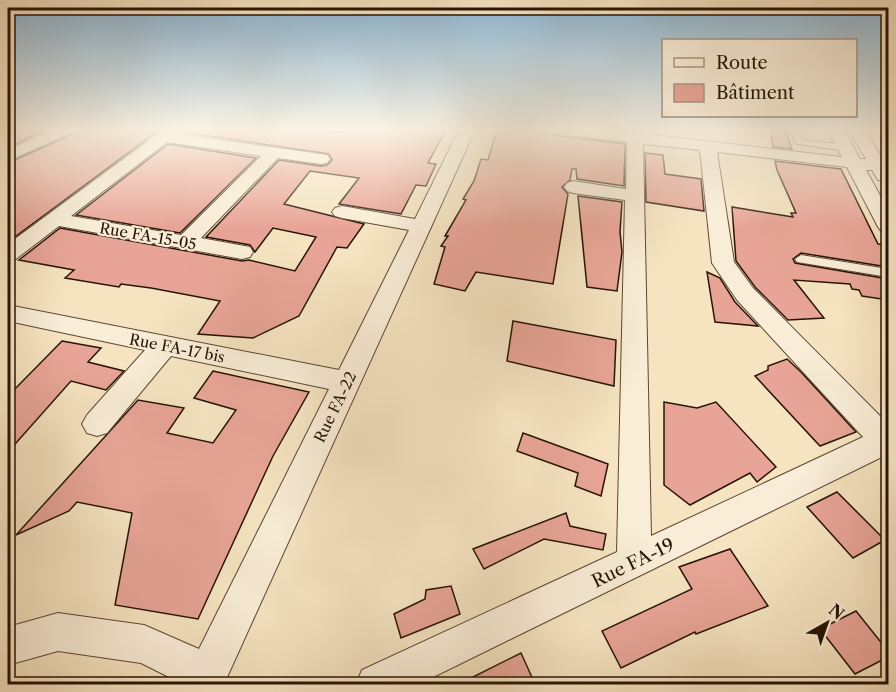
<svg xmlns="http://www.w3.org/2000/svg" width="896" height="692" font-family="'Libre Caslon Text',serif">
<rect width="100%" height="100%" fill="#f6e4c1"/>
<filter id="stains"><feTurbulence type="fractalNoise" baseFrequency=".00333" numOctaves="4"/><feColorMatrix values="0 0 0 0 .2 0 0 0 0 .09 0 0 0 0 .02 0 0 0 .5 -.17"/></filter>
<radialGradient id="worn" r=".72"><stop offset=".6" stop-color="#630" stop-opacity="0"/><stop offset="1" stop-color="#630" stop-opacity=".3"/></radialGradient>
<g fill="#e8a597" stroke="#271405" stroke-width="1.5">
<path d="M8,130H45L8,148Z"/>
<path d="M74,130H159L8,242V163L71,135Z"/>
<path d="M183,130H320L340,132L342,130H446L428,163L436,164L426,186L416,185L401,214L339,204L359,178L310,171L284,204L364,224L347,248L337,247L299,316L253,338L198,334L220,301L151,288L121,284L119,287L65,278L74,270L19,260L60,228L242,261L249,260L295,271L316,237L273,228L255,252L250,245L206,237L279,160L321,166L327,165L332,160L329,154L182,132Z"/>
<path d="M497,130H535L567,137L625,144L624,186L577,179L576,169H572L570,180L562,187L568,194L553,284L476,272L465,291L434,284L445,247L441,246L448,236H445L466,200L463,199L474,181L481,159L488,160Z"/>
<path d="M771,130H785L792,149L773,147Z"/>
<path d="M168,144L256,158L180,233L76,215Z"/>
<path d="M645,153L663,155L665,174L701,179L704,211L646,202Z"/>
<path d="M775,161L841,169L878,244L888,245V267L801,253L793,259L795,263L888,279V300L862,296L859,290L852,289L850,284L794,280L824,318L788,320L755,287L736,261L732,207L793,217L791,213H796L777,170Z"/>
<path d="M578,196L622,202L620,232L622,252L617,291L587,287Z"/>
<path d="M707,272L720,278L735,302L758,326L715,322Z"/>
<path d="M513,321L616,340L614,386L507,361Z"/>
<path d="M62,341L101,348L88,362L124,371L106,390L71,381L8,452V396Z"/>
<path d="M787,359L801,372L856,432L820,446L755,376L768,370V366Z"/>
<path d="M213,371L309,392L273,456L198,619L115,605L132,513L77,502L69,511L16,535L138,400L184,408L167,433L213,443L236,410L194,398Z"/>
<path d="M664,402L697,408L716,402L776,467L757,482L750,473L690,505L664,485Z"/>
<path d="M523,433L608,464L601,496L575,486L578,473L517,451Z"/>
<path d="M837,492L885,540L853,558L807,507Z"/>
<path d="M566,513L570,526L606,534L603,550L544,539L484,569L473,549Z"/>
<path d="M730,549L768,606L696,634L695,632L621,668L602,631L692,589L679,567Z"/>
<path d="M451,586L460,614L401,638L394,614L425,599L426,590Z"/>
<path d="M856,611L888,651V657L855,674L820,629Z"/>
<path d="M521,653L535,684H459Z"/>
</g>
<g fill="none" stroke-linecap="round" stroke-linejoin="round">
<defs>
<g id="service">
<path d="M788,130H796L803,140L846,145L850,148L846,151L797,144Z"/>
<path d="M801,255L888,269V277L797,262L795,259Z"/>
</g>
<g id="minor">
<path d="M51,130H72L70,133L8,161V150Z"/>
<path d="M163,130H181L178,134L321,154L327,155L330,159L327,163L321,164L278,158L201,238L250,247L253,252L250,257L242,259L59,226L16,259L8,261V244ZM167,142L261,156L181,235L71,216Z"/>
<path d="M459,130H475L224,684H183L141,663L58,651L8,665V627L58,613L144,625L199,649L329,389L171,356L107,433L97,436L87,433L82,424L87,415L145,350L8,321V305L339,370L409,230L342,218L335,216L332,212L335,208L342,206L415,219Z"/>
<path d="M559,130H610L842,157L828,130H844L860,159H866L849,130H865L884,161L888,162V180H878L872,170H866L888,210V233L881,231L878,227L847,167L717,152L734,262L753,288L888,424V454L419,684H356L362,670L617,552L625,200L573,193L567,191L564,187L567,183L573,181L626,189L627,142L567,135ZM643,144L700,150L712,263L737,300L863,437L651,536Z"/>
</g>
</defs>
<use href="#service" stroke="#5b4834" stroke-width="2"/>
<use href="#minor" stroke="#5b4834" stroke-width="2"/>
<use href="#service" fill="#f9edd7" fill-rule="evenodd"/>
<use href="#minor" fill="#f9edd7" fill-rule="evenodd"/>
</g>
<linearGradient id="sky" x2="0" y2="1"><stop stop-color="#8bb7d7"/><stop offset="0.57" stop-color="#fbf3e3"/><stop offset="1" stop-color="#fbf3e3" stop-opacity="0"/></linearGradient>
<rect width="896" height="227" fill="url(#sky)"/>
<g text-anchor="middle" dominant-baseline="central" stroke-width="4.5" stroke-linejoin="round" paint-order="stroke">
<g font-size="15" fill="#271405" stroke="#f9edd7">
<text transform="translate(148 236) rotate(10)">Rue FA-15-05</text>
<text transform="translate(177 348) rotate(11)">Rue FA-17 bis</text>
<text transform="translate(335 407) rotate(-64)">Rue FA-22</text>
</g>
<g font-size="18" fill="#271405" stroke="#f9edd7">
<text transform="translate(633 563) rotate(-26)">Rue FA-19</text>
</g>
</g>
<rect width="896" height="692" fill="none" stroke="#f6e4c1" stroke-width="30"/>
<rect x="9" y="9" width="878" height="674" fill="none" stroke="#271405" stroke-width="3"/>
<rect x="15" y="15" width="866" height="662" fill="none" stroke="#271405" stroke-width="1.5"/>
<rect x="662" y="39" width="195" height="78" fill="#f9edd7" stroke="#a59683" stroke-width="1.5"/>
<rect x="674" y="58" width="30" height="9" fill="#f9edd7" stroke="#a59683" stroke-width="1.5"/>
<text x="716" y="69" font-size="18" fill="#271405">Route</text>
<rect x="674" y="84" width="30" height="18" fill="#e8a597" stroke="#a59683" stroke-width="1.5"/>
<text x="716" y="99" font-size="18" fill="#271405">Bâtiment</text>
<g transform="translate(827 623) rotate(40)" stroke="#f9edd7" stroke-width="4.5" paint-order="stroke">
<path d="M0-4.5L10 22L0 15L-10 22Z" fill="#271405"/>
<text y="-9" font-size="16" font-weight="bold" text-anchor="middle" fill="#271405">N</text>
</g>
<rect width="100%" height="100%" filter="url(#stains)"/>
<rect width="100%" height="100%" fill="url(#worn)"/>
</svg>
